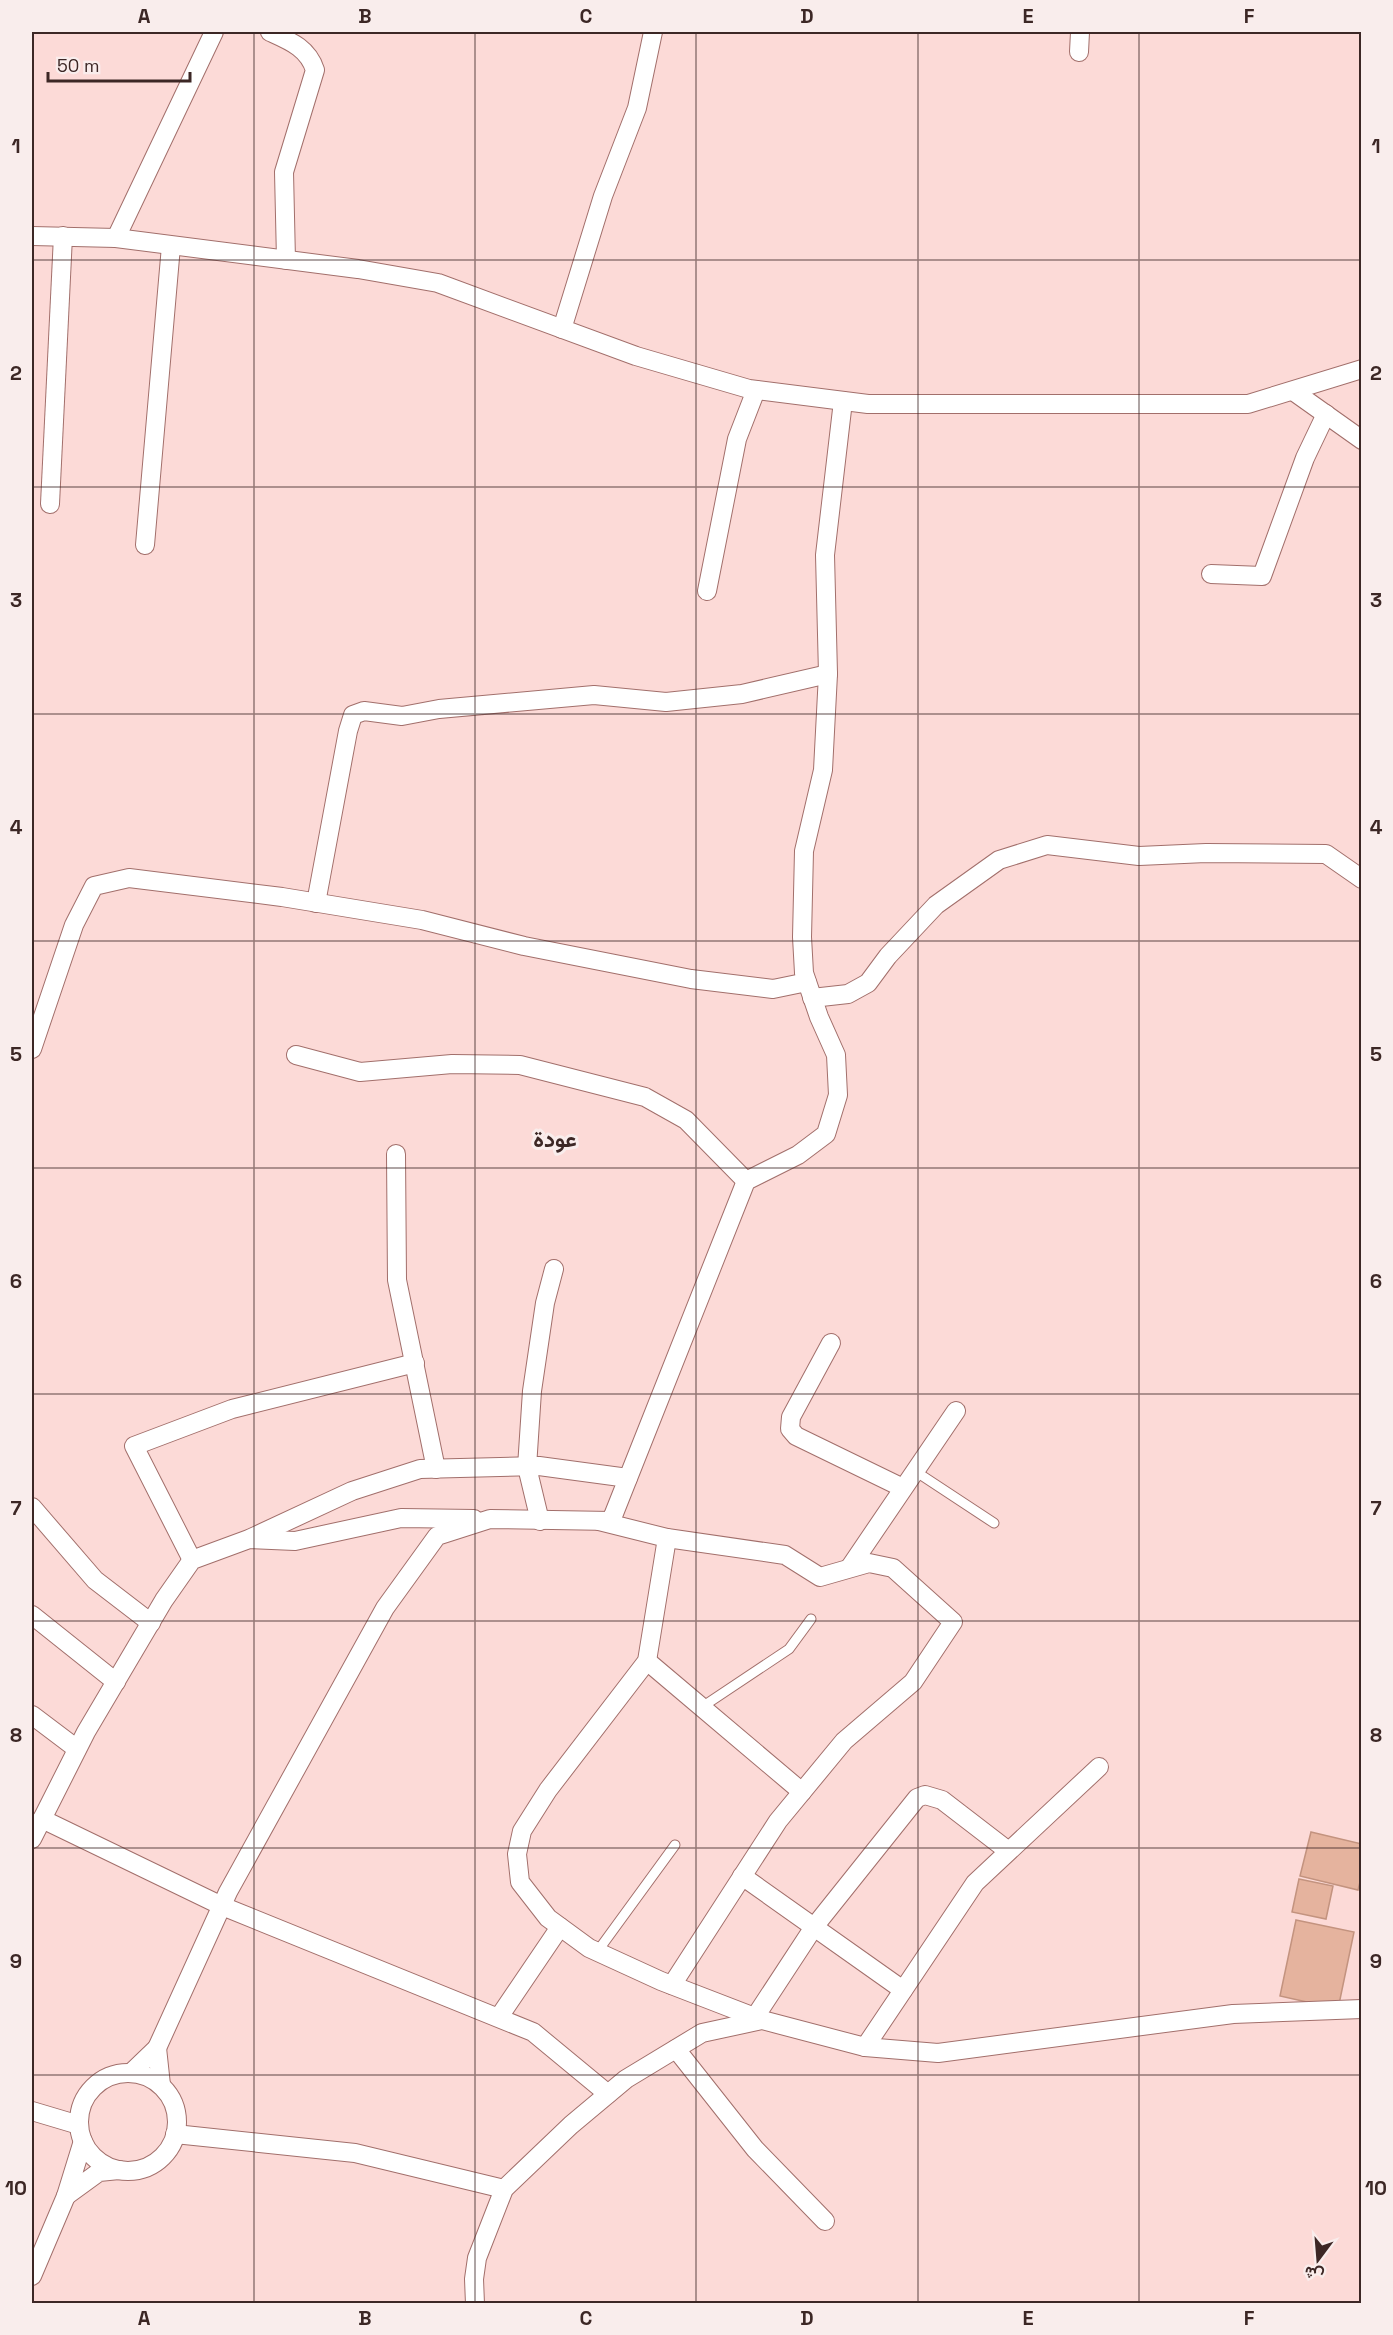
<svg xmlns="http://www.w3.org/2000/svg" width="1393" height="2335" font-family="'Space Grotesk',Vazirmatn,sans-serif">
<rect width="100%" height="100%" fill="#fcdad7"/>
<g fill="#e5b39e" stroke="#c3937f" stroke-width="1.5">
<path d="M1311,1832L1362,1844V1874L1358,1890L1300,1876Z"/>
<path d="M1299,1879L1333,1886L1326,1919L1292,1912Z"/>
<path d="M1296,1920L1354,1932L1338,2009L1280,1996Z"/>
</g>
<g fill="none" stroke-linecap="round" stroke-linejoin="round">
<defs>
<g id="lane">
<path d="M915,1471L994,1523"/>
<path d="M702,1707L789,1649L811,1619"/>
<path d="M597,1952L675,1845"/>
</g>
<g id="street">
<path d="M270,32C290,41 308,48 315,70L284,172L286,260"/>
<path d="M1079,52L1080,32"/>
<path d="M32,236L116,238L358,269L438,283L636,356L749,389L868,404H1248L1362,369"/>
<path d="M116,238L214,32"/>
<path d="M562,329L603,196L637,108L653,32"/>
<path d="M1293,391L1362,440"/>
<path d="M50,504L63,236"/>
<path d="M145,545L171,246"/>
<path d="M1211,574L1262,576L1305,458L1326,414"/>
<path d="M707,591L737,439L756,390"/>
<path d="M316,903L348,731L353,715L364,711L402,716L439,709L594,695L666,702L742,694L828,674"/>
<path d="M812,998L848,994L868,983L888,956L936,905L999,860L1047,845L1139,856L1206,853L1326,854L1362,879"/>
<path d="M32,1049L74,925L94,886L129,878L282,897L422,920L524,946L691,979L773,989L807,982"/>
<path d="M296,1055L360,1072L452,1064L520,1065L645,1097L686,1120L746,1181"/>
<path d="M396,1154L397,1280L436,1469"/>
<path d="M831,1343L791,1417L790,1429L796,1436L903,1488"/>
<path d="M32,1507L95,1580L151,1623"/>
<path d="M540,1521L527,1467L532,1391L545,1303L554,1269"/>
<path d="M599,1521L667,1538L785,1555L820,1577L869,1563L893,1568L953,1622L913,1682L844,1741L778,1821L672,1985"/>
<path d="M251,1538L352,1491L420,1469L539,1466L628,1478"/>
<path d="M667,1538L647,1661L548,1790L522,1831L517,1854L520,1882L548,1918L589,1948L661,1981L762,2020"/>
<path d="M192,1560L134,1446L232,1409L415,1363"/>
<path d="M850,1567L956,1411"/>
<path d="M32,1615L116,1682"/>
<path d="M647,1661L802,1792"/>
<path d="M32,1715L77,1749"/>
<path d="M42,1819L222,1906L533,2032L608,2094"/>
<path d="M32,1839L86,1732L164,1600L192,1560L249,1539L295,1541L401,1518L474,1519"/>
<path d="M742,1876L903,1990"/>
<path d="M499,2017L560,1927"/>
<path d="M755,2017L814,1927L917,1798L925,1795L942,1800L1007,1850"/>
<path d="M865,2047L975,1883L1099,1767"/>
<path d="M157,2048L228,1892L385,1608L437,1536L490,1519L611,1521L746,1181L798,1155L826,1134L838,1095L836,1055L819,1017L804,973L802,937L804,851L823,770L828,674L825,555L843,401"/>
<path d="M676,2049L755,2149L825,2221"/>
<path d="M131,2073L157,2048L161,2085"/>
<circle cx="128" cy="2122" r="49"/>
<path d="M32,2111L79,2125"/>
<path d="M175,2134L355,2153L504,2189"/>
<path d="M83,2141L66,2196L99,2172L119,2170"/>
<path d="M32,2276L66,2196"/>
<path d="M475,2304L474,2279L477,2258L504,2189L571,2125L626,2079L702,2033L762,2020L865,2047L938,2053L1233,2014L1362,2009"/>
</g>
</defs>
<use href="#lane" stroke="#a26f6b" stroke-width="11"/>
<use href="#street" stroke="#a26f6b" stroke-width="20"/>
<use href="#lane" stroke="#fff" stroke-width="9"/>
<use href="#street" stroke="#fff" stroke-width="18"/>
</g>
<path fill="none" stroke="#3c2725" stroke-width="1.5" stroke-opacity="0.55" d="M254,32V2304M475,32V2304M696,32V2304M918,32V2304M1139,32V2304M32,260H1362M32,487H1362M32,714H1362M32,941H1362M32,1168H1362M32,1394H1362M32,1621H1362M32,1848H1362M32,2075H1362"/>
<g text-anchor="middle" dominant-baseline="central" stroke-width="6" stroke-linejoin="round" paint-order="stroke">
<g font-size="22" font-weight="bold" fill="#3c2725" stroke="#f9edec">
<text x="555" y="1139">عودة</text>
</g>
</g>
<rect width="1393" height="2335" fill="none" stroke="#f9edec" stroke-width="66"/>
<g transform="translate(1318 2260) rotate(196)" stroke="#f9edec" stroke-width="4.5" paint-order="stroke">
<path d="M0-4.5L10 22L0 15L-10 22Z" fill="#3c2725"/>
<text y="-9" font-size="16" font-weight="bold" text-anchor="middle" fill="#3c2725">ش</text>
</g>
<path d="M48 72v9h142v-9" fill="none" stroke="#3c2725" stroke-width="3"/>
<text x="57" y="72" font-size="18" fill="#3c2725" stroke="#f9edec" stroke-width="4.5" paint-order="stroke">50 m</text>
<rect x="33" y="33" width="1327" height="2269" fill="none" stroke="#3c2725" stroke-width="2"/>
<g font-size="20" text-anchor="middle" font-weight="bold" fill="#3c2725">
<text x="144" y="23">A</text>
<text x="365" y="23">B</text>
<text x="586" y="23">C</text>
<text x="807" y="23">D</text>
<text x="1028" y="23">E</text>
<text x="1249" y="23">F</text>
<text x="16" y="153">1</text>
<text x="1376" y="153">1</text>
<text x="16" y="380">2</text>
<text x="1376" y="380">2</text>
<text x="16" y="607">3</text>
<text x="1376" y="607">3</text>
<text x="16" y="834">4</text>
<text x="1376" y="834">4</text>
<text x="16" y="1061">5</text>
<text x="1376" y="1061">5</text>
<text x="16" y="1288">6</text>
<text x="1376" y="1288">6</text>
<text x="16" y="1515">7</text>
<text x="1376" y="1515">7</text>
<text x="16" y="1742">8</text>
<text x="1376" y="1742">8</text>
<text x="16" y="1968">9</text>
<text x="1376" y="1968">9</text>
<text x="16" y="2195">10</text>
<text x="1376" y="2195">10</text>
<text x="144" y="2325">A</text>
<text x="365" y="2325">B</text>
<text x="586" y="2325">C</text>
<text x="807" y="2325">D</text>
<text x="1028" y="2325">E</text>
<text x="1249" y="2325">F</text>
</g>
</svg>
